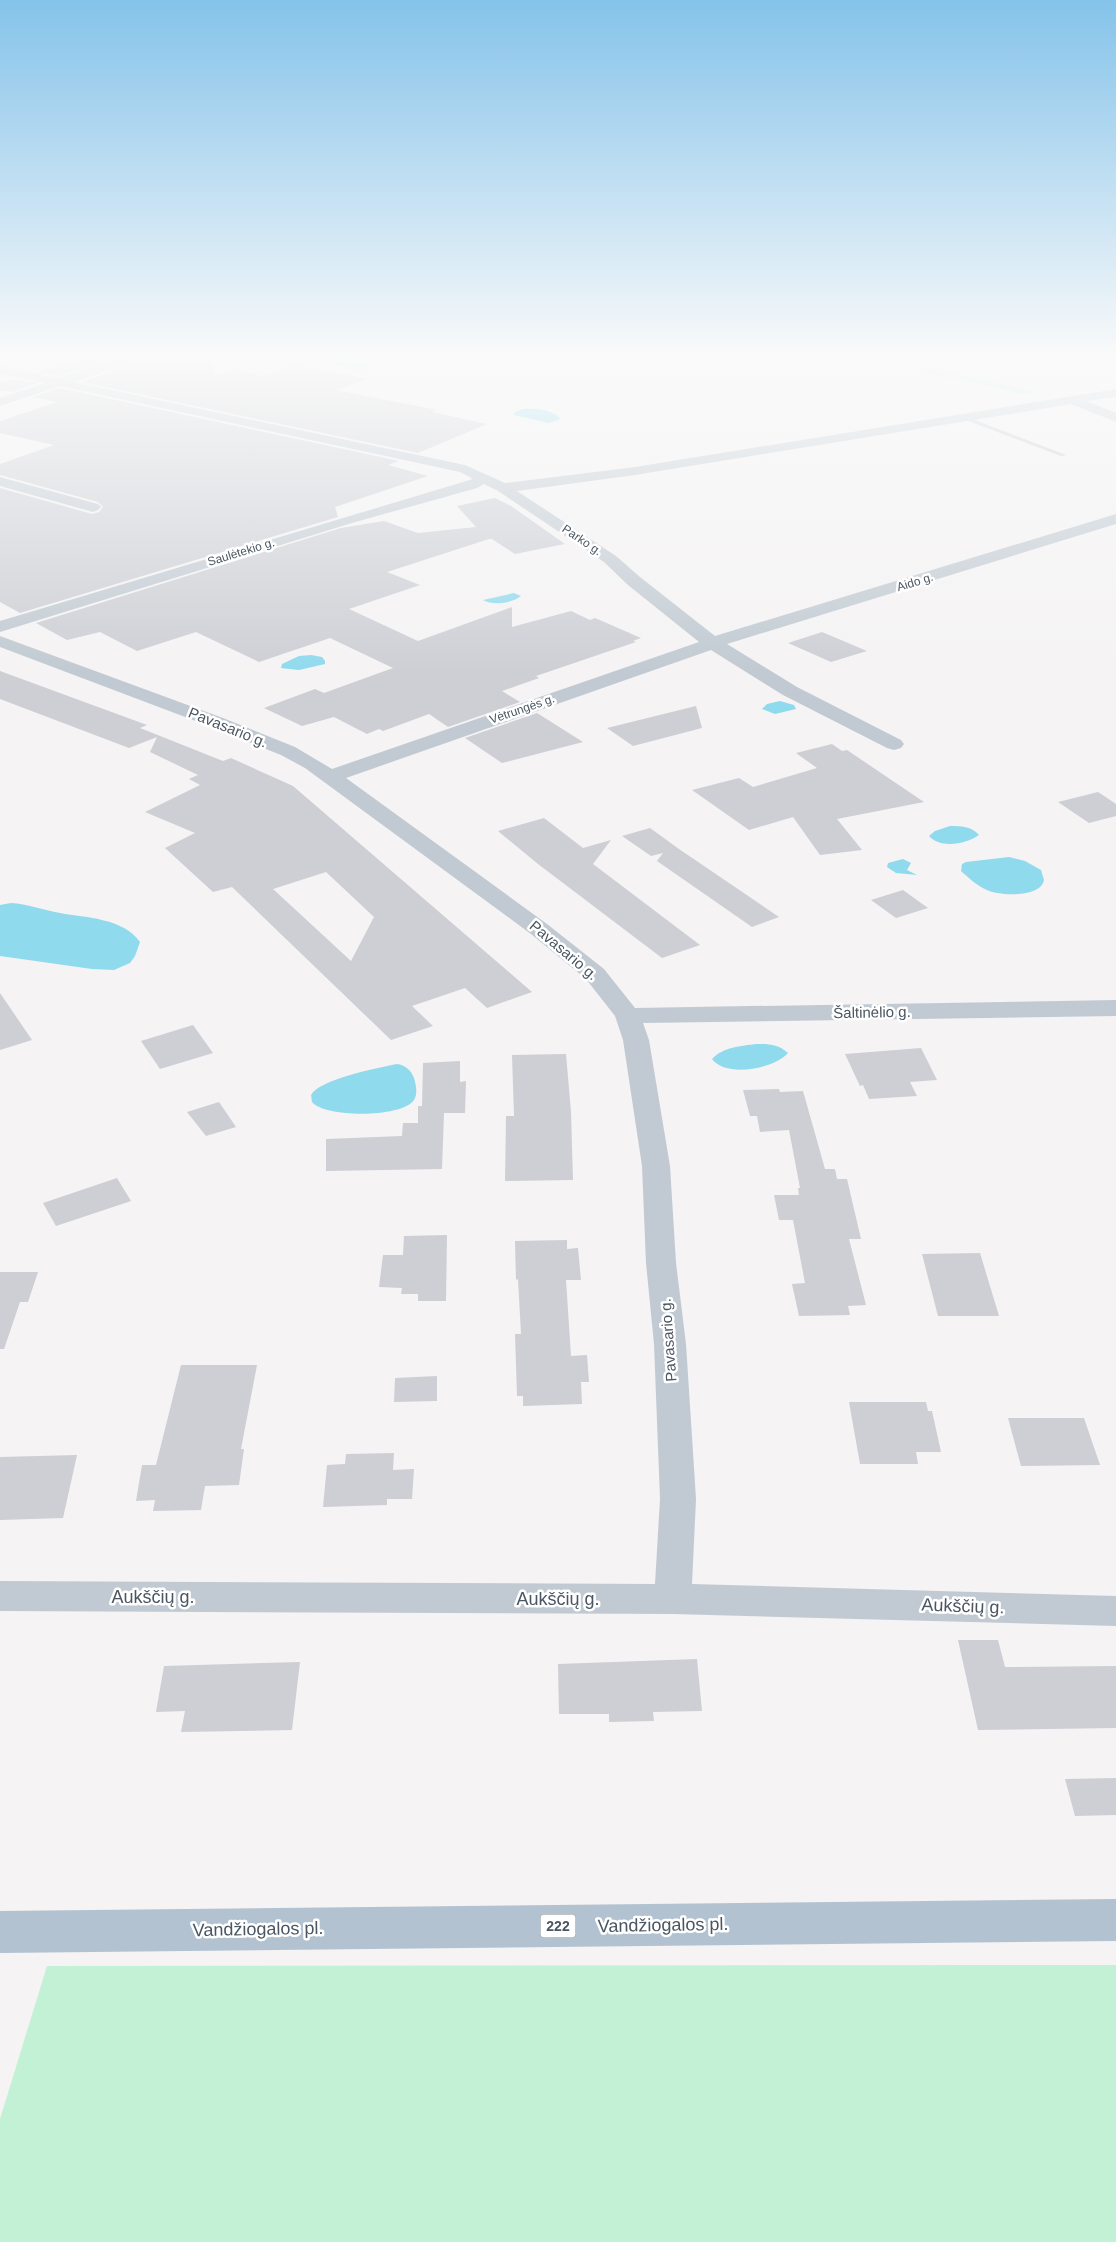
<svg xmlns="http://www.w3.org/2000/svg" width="1116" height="2242" font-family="Helvetica,sans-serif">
<rect width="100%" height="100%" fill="#f5f3f3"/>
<g fill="#c3f1d5">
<path d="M920,369H934L1037,392L1030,394L1020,393L929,374Z"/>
<path d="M1116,1965V2242H0V2119L47,1966Z"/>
</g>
<g fill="#90daee">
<path d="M353,360L375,366L357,370L332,365L337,362Z"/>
<path d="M522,409C534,408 552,409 561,419L549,423L514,415V413Z"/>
<path d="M514,593L521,596C513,603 493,606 483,600Z"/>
<path d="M311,655L322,657L325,661V664L299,670L281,668L282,664L299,656Z"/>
<path d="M780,701L794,705L796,709L775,714L762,709L767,704Z"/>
<path d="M950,826C961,826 971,826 979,835C967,844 940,849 929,836L935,831Z"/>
<path d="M1009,857L1025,861L1041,870L1044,880C1041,898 999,896 987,890C977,886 969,878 961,871L962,864L966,862Z"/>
<path d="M903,859L911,863L907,870L917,875L896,873L887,867L888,863Z"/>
<path d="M11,903C27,904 43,910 60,913C87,918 123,918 140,942L135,956L130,963L114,970L92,969L0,956V905Z"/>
<path d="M757,1044C769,1044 778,1044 788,1053C774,1069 726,1078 712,1059C723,1047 741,1046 757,1044Z"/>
<path d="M397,1064C405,1065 411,1070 414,1078C416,1085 418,1094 414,1100C402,1118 325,1118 312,1102L311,1095C320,1079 378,1068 397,1064Z"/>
</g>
<g fill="#cdcfd5" fill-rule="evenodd">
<path d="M78,359H113L58,376L36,372Z"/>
<path d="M137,359H213L215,375L236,369L262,376L294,365L368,379L336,390L437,410L432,412L487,424L418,453L81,382L134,364Z"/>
<path d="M13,379L38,383L11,392L0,390V382Z"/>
<path d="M60,388L399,461L388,465L428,476L335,507L338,517L20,613L0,602V488L92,514L99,512L103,507L98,502L0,475V464L54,445L0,433V421L57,402L32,397Z"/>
<path d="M495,498L511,506L565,544L515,554L492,539H489L387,572L420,585L349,609L418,641L512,607V627L571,611L590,620L595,618L641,638L633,641L636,642L536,676L539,678L502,691L520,702L448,727L429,714L383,731L379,729L367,734L334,717L302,726L264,708L315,689L324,693L393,668L330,638L259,662L196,632L137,651L100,632L67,640L36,623L341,528L384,521L418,533L476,527L457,506Z"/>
<path d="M822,632L867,651L831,662L788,643Z"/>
<path d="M0,671L147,725L140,728L223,761L231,758L293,786L532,992L487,1008L465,988L412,1006L433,1026L391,1040L232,887L213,892L165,848L195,833L145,812L200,785L189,779L198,775L150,752L157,737L129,748L0,699ZM326,872L374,917L351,961L273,889Z"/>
<path d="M696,706L702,728L633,746L607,728Z"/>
<path d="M537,713L583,742L502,763L465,738Z"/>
<path d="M832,744L842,751L847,750L924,802L837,819L862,850L820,855L793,817L749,830L692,790L739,778L753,787L817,768L796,753Z"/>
<path d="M1098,792L1116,804V816L1089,823L1058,802Z"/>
<path d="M544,818L583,848L611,840L593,864L700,945L662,958L538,864L498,831Z"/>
<path d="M650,828L679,849L779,917L752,927L657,861L663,853L651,856L622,836Z"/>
<path d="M903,890L928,908L896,918L871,900Z"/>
<path d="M0,993L32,1040L0,1050Z"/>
<path d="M193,1025L213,1053L160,1069L141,1041Z"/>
<path d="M921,1048L937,1080L910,1082L917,1096L869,1099L863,1085L860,1086L845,1054Z"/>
<path d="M566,1054L571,1112L573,1180L505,1181L506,1116H514L512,1055Z"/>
<path d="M460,1061V1082L466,1081L465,1113H444L442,1169L326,1171V1139L402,1136L403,1123H418V1106H422L423,1063Z"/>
<path d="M779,1089L780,1092L803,1091L825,1169H835L837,1179H847L861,1239H849L866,1305L848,1306L850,1315L799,1316L792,1284L805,1283L793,1220H779L774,1195H799L798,1188H800L789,1130L760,1132L757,1116H750L743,1090Z"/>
<path d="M219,1102L236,1127L206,1136L187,1112Z"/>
<path d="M117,1178L131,1201L56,1226L43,1203Z"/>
<path d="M447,1235L446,1301H418V1294H401L402,1288L379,1287L383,1255H403L404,1236Z"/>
<path d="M567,1240V1249L578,1248L581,1280H566L571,1356L587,1355L589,1382H581L582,1404L523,1406V1396H517L515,1334H521L518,1279L516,1280L515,1241Z"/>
<path d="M980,1253L999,1316H938L922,1254Z"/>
<path d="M0,1272H38L28,1302H20L4,1349H0Z"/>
<path d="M181,1365H257L241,1449H244L239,1485L205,1486L201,1510L153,1511L155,1500L136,1501L142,1465H156Z"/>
<path d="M437,1376V1401L394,1402L395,1378Z"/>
<path d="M849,1402H926L928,1411H932L941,1452H916L918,1464H860Z"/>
<path d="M1008,1418H1084L1100,1465L1021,1466Z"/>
<path d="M394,1453L393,1470L414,1469L412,1499H387V1505L323,1507L327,1465L345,1464L346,1454Z"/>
<path d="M77,1455L63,1518L0,1520V1457Z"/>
<path d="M958,1640H998L1005,1667L1116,1666V1728L978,1730Z"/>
<path d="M697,1659L702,1711L653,1712L654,1721L609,1722V1714H559L558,1664Z"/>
<path d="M300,1662L292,1730L181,1732L185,1711L156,1712L164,1666Z"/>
<path d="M1116,1778V1815L1075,1816L1065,1779Z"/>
</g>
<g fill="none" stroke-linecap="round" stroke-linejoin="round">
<g stroke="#7ad0a6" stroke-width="1" stroke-dasharray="2 1" stroke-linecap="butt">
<path d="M231,359L261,368"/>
<path d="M148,367L180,359"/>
</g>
<path fill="#c1cad2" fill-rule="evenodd" d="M963,417H967L1066,455L1061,456L963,419Z"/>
<g fill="#c1cad2" fill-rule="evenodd">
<path d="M118,359H135L133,362L74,382L465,465L505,483L635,467L1116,389V397L1087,401L1116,413V422L1071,404L635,475L517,491L616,556L640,577L715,636L1116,514V524L727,644L797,687L901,740L904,744L901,748L894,750L887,748L783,695L711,650L346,778L547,924L604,969L635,1008L1116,1000V1016L643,1023L649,1040L670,1166L676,1263L686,1344L696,1499L692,1584L1116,1596V1626L673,1614L0,1611V1581L655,1584L660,1499L654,1344L646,1263L642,1166L623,1040L615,1016L586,979L531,934L305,768L281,755L209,726L0,647V636L223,718L295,747L332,769L699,642L628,585L604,562L498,491L484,484L477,488L352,523L0,632V621L473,479L460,472L60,386L0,406V398L45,383L0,374V366L58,378Z"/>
<path d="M0,477L98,504L101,507L98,510L93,512L0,486Z"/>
</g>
<path fill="#b3c2d1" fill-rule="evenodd" d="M1116,1899V1941L0,1953V1911Z"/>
</g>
<linearGradient id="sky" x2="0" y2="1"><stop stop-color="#85c3ea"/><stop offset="0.53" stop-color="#fafafa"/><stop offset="1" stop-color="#fafafa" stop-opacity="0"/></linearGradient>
<rect width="1116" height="673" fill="url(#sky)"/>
<g text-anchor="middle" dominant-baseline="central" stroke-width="5" stroke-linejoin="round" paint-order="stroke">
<g font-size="12" fill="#4a5661" stroke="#fff">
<text transform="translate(582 540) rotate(34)">Parko g.</text>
<text transform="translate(241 552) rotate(-17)">Saulėtekio g.</text>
<text transform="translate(915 582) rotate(-17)">Aido g.</text>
<text transform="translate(522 709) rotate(-19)">Vėtrungės g.</text>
</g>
<rect fill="#fff" stroke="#808990" stroke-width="1" x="540.5" y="1914.5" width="35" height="23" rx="4"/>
<g font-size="14" font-weight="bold" fill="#4a5661">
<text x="558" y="1926">222</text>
</g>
<g font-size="15" fill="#4a5661" stroke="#fff">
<text transform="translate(228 727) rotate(22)">Pavasario g.</text>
<text transform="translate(564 950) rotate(40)">Pavasario g.</text>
<text transform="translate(872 1012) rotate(-1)">Šaltinėlio g.</text>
<text transform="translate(668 1340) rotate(-94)">Pavasario g.</text>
</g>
<g font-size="18" fill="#4a5661" stroke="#fff">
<text x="153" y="1597">Aukščių g.</text>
<text x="558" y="1599">Aukščių g.</text>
<text transform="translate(963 1606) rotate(2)">Aukščių g.</text>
<text transform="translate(663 1925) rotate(-1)">Vandžiogalos pl.</text>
<text transform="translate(258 1929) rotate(-1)">Vandžiogalos pl.</text>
</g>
</g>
</svg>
